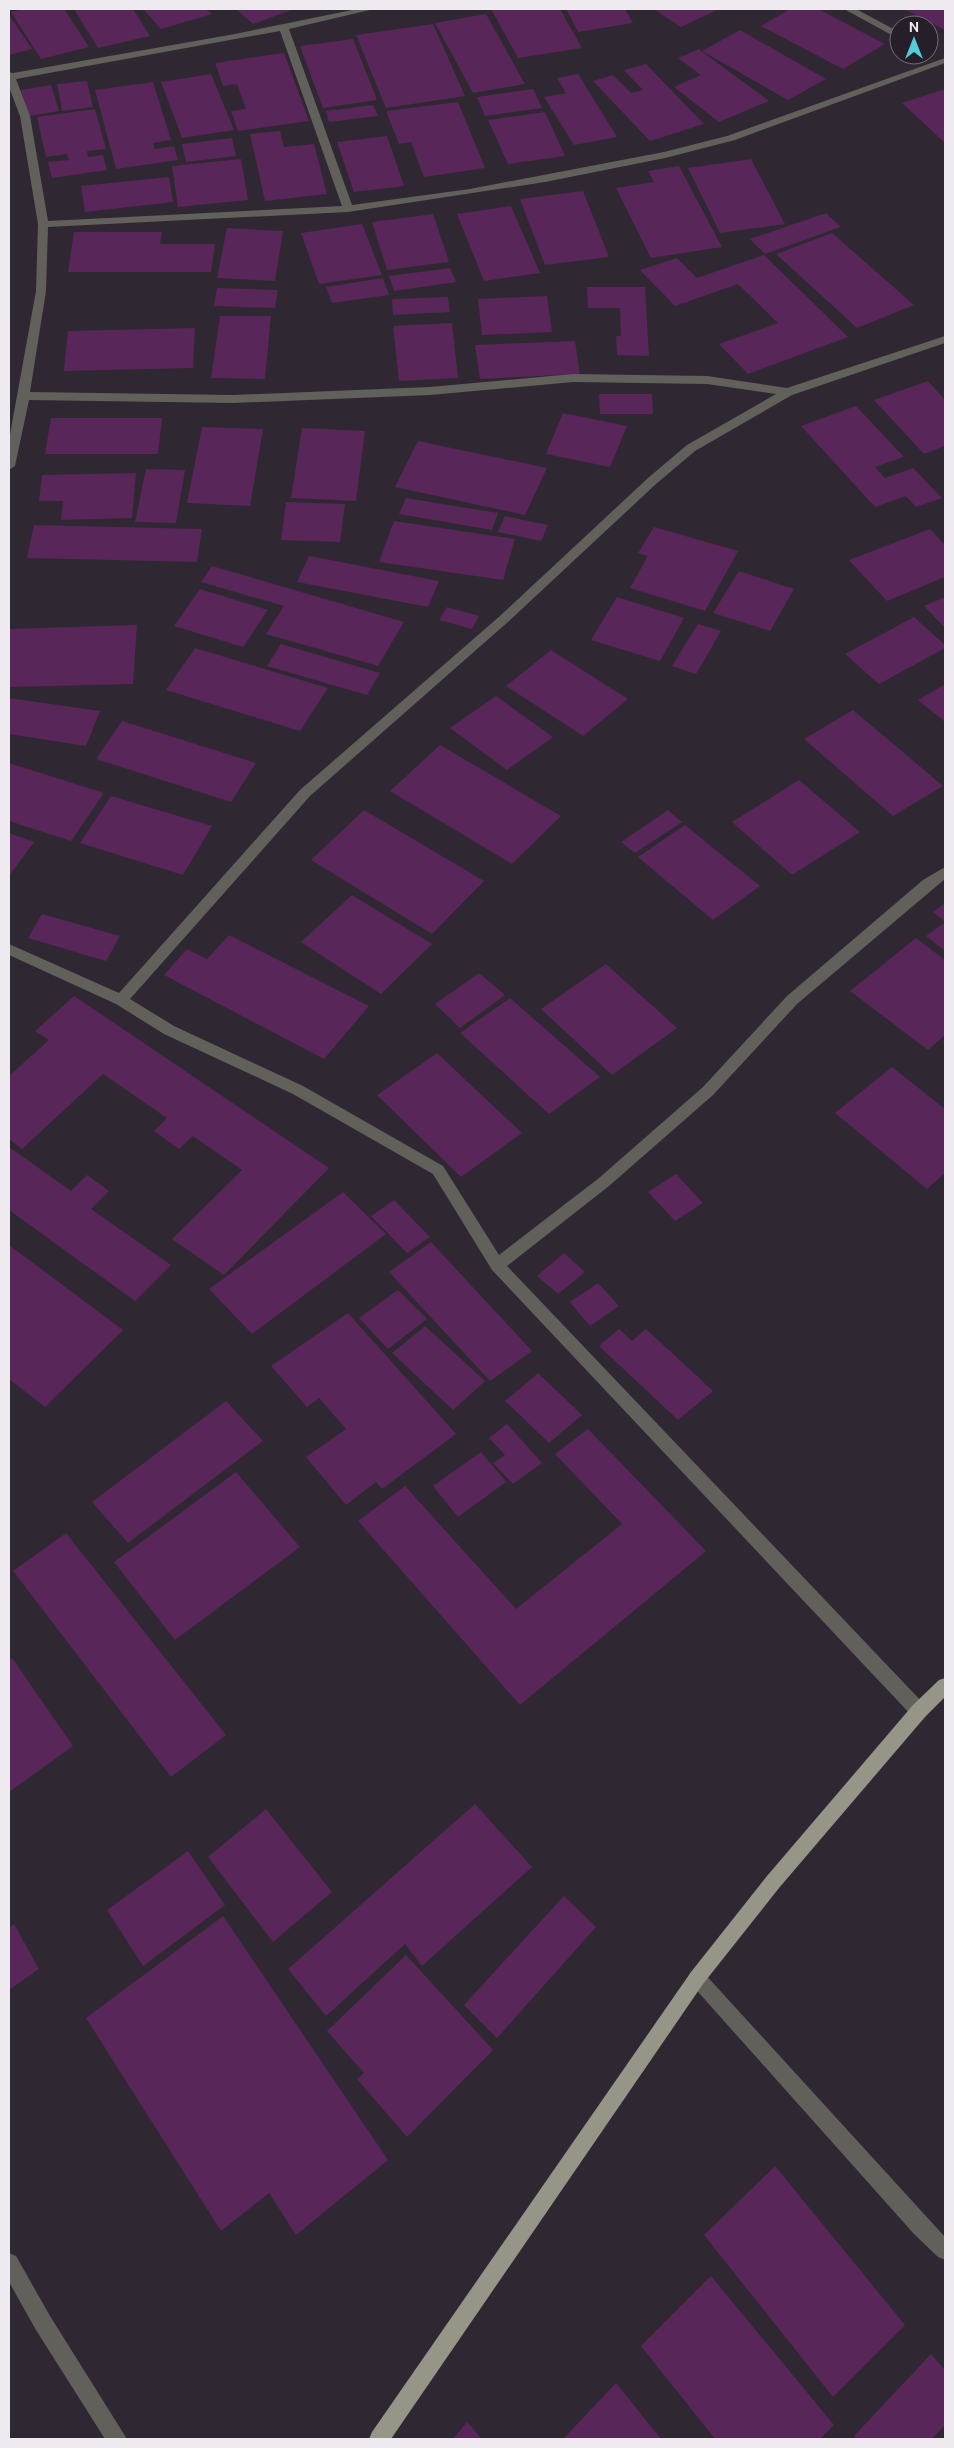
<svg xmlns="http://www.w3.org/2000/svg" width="954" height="2448" font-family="Ubuntu,sans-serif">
<rect width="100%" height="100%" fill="#2f2832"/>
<g fill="#582658">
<path d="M24,9H64L89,47L41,59L11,12Z"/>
<path d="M74,9H133L150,36L98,48Z"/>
<path d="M143,9H206L212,14L161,29Z"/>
<path d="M236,9H294L253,24Z"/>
<path d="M491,9H560L582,48L518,58Z"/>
<path d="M566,9H625L633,23L578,32Z"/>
<path d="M654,9H719L681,27Z"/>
<path d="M790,9H818L885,44L843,69L761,26Z"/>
<path d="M904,9H945V30Z"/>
<path d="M486,14L525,84L473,93L435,23Z"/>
<path d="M9,15L32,49L9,55Z"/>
<path d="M433,24L465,96L386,108L356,35Z"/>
<path d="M740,30L826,79L788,100L702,51Z"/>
<path d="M353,39L377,100L323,108L300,46Z"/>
<path d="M699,49L701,51L769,101L719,122L674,87L701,75L678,58Z"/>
<path d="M284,53L309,121L238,131L231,111L246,109L237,84L223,86L215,63Z"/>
<path d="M646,64L704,124L650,141L593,81L613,75L631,93L643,90L624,70Z"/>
<path d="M211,74L234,130L182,138L161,82Z"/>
<path d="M578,74L617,137L574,145L544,97L566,93L557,78Z"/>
<path d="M87,81L93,107L62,111L57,84Z"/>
<path d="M153,82L171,140L153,143L155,149L174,146L178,160L116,169L95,90Z"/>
<path d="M51,85L59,111L29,116L21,90Z"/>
<path d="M533,89L542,108L485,116L477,97Z"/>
<path d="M945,89V143L902,103Z"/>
<path d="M458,102L485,168L424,177L411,142L399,144L386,111Z"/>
<path d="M373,105L378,116L329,122L326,111Z"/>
<path d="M95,109L106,149L87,151L88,157L103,155L107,170L52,178L48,162L69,160L67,154L46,157L37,117Z"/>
<path d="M545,112L565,156L508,164L488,120Z"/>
<path d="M280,131L284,147L314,144L327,194L265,201L250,134Z"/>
<path d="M387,136L404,186L354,192L337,142Z"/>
<path d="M232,138L236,156L186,162L182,144Z"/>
<path d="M241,159L248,200L178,207L172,166Z"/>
<path d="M751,159L785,224L720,233L688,168Z"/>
<path d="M679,166L722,247L651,258L616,188L654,182L648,171Z"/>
<path d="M169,177L173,202L85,212L81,186Z"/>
<path d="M583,191L609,257L545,265L520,199Z"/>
<path d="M511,206L540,273L484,281L457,214Z"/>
<path d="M826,213L841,227L765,254L750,239Z"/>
<path d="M433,214L449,262L387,270L372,222Z"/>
<path d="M362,224L382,275L319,284L301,233Z"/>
<path d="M227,228L283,231L275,281L217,278Z"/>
<path d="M74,232H162L160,244H215L211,272H68Z"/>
<path d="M832,233L914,305L857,328L776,254Z"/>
<path d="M764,255L848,337L748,374L719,344L778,323L738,284L675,306L640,270L677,258L697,278Z"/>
<path d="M450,268L456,282L394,291L389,276Z"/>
<path d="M383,278L389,295L332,303L326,287Z"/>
<path d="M587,287H645L649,356L617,355L616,336H621L620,308H588Z"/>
<path d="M217,288L278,290L275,308L214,306Z"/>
<path d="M547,296L552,332L482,335L478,299Z"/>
<path d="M448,297L450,312L393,315L392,299Z"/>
<path d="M220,316H271L265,379L211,378Z"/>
<path d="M452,323L458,378L399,381L393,326Z"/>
<path d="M195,328L193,368L64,371L68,331Z"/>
<path d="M575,341L580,374L480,379L475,345Z"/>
<path d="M928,381L945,400V446L924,454L874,400Z"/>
<path d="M599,394H652L653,414H600Z"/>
<path d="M856,406L904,457L875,467L885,478L913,468L942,498L916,507L906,496L875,507L801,426Z"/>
<path d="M563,413L627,426L610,467L546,454Z"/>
<path d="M51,418H162L158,454H45Z"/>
<path d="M202,427L263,429L250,506L187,503Z"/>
<path d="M302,428L365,431L356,501L291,498Z"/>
<path d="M418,441L547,468L525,515L395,487Z"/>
<path d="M146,469L185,470L176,523L135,522Z"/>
<path d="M136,473L132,518L61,520L63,501H39L42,475Z"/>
<path d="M406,498L498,513L492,530L399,514Z"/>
<path d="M286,502L345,504L340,542L281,540Z"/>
<path d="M505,516L548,525L541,541L498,532Z"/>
<path d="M394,521L515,539L503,580L379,562Z"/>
<path d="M34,525L202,529L197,562L27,558Z"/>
<path d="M654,527L738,551L705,611L630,588L648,556L638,553Z"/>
<path d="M930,529L945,545V577L887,601L849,560Z"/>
<path d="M309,556L439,581L428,607L297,582Z"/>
<path d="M212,566L404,622L378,666L266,634L284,606L201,582Z"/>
<path d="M739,571L794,589L770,631L713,613Z"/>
<path d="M200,589L268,610L243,647L174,626Z"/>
<path d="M617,597L684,618L660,661L591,640Z"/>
<path d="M945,597V628L924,606Z"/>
<path d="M447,607L479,616L472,629L439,620Z"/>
<path d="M914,617L945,645V648L879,684L845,654Z"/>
<path d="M698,624L721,631L696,674L672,666Z"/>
<path d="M137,625L133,684L9,687V629Z"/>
<path d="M281,644L380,673L367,695L267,666Z"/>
<path d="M195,648L328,688L300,731L166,690Z"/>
<path d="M551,650L628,699L583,736L506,686Z"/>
<path d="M945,684V722L918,700Z"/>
<path d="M496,696L553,737L507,770L450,728Z"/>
<path d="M9,698L100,711L86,746L9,734Z"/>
<path d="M853,710L943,786L893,816L804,739Z"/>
<path d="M122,721L256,763L231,802L96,759Z"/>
<path d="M440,745L561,816L512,864L390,791Z"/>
<path d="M9,763L104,793L71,841L9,821Z"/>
<path d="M799,780L860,832L792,875L732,822Z"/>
<path d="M111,796L212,826L183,875L80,843Z"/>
<path d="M364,810L484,881L432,934L311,860Z"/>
<path d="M668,810L682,822L635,853L621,842Z"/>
<path d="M685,825L760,886L713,920L638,857Z"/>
<path d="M9,833L34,842L9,876Z"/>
<path d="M352,895L432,944L381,994L301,942Z"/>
<path d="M945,903V951L926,936L945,922L933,912Z"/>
<path d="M42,914L120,936L106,961L28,938Z"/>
<path d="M229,935L369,1006L324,1059L164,975L187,949L207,959Z"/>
<path d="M916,938L945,960V1035L928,1050L850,991Z"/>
<path d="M606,964L677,1028L612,1075L541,1009Z"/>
<path d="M479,973L505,995L460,1028L435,1004Z"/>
<path d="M74,996L329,1168L224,1275L172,1239L242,1170L193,1136L179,1149L154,1131L167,1118L103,1074L22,1149L9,1139V1076L49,1040L35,1031Z"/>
<path d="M510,998L600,1077L549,1114L460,1033Z"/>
<path d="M437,1053L522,1133L461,1177L377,1095Z"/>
<path d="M892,1067L945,1109V1173L927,1189L835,1113Z"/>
<path d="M9,1147L71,1191L87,1175L109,1191L91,1209L171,1265L135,1301L9,1210Z"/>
<path d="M676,1174L703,1203L675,1221L648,1192Z"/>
<path d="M343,1192L386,1234L252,1334L209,1289Z"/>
<path d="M394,1200L430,1237L407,1253L371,1216Z"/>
<path d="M431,1242L532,1351L490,1381L389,1272Z"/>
<path d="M9,1245L123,1330L45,1407L9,1379Z"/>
<path d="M564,1253L585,1272L558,1294L537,1276Z"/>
<path d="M598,1283L619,1306L590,1326L570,1302Z"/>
<path d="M398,1290L427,1319L388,1349L359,1318Z"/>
<path d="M348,1313L456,1434L382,1489L376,1482L346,1505L306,1457L346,1429L319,1398L307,1407L271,1366Z"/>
<path d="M425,1326L485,1381L453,1410L392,1353Z"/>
<path d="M619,1329L632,1341L646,1329L713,1391L678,1420L599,1346Z"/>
<path d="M538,1373L582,1415L549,1443L505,1401Z"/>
<path d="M226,1401L263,1441L128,1543L92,1502Z"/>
<path d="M507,1424L542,1463L513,1484L493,1463L505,1455L489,1438Z"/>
<path d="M588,1429L706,1551L520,1705L358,1521L405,1486L516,1609L622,1524L555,1454Z"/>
<path d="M481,1452L506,1482L458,1517L433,1486Z"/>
<path d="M236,1472L300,1547L175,1640L114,1562Z"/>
<path d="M66,1533L226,1735L171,1777L13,1571Z"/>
<path d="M12,1658L73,1746L9,1792V1660Z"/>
<path d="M475,1804L532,1867L422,1966L405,1944L326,2016L288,1969Z"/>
<path d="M266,1809L332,1892L273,1942L208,1857Z"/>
<path d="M188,1851L225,1905L143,1966L107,1910Z"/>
<path d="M564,1896L596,1927L497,2038L464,2005Z"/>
<path d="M223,1916L388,2160L296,2235L269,2193L221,2231L86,2018Z"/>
<path d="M14,1924L39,1969L9,1990V1928Z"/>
<path d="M406,1955L493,2050L407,2137L357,2079L364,2073L327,2031Z"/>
<path d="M775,2166L905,2325L833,2397L704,2235Z"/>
<path d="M711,2276L834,2425L820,2439H715L641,2346Z"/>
<path d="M931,2354L945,2370V2425L932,2439H856L854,2436Z"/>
<path d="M616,2383L661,2439H563Z"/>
<path d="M467,2422L482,2439H453Z"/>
</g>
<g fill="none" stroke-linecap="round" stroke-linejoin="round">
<g fill="#62605a" fill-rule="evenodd">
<path d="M357,9H374L289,29L352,205L470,189L664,152L727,136L945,58V63L735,140L665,158L545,182L348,212L48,227L46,291L30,392L233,395L430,387L573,374L707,376L787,388L945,336V343L792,395L695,451L656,484L509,621L310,796L130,999L174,1026L303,1086L443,1166L499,1255L599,1178L703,1087L787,996L923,880L945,867V879L797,1004L713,1095L609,1186L507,1266L925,1705L928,1711L925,1717L919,1719L913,1717L492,1270L433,1174L293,1094L164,1034L116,1004L9,955V944L119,993L300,790L501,615L648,478L687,445L776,394L707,384L573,382L430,395L233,403L29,400L15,466L9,470V440L36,291L38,224L20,116L9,87V72L13,73L235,34ZM280,31L342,206L48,221L30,116L16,79Z"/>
<path d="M844,9H856L899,32V39Z"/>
<path d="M697,1969L703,1972L945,2237V2260L938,2257L914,2234L691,1984L688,1978L691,1972Z"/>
<path d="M9,2253L16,2256L50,2316L127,2439H105L36,2330L9,2282Z"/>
</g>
<path fill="#979488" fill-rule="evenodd" d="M945,1678V1697L925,1717L779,1888L703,1984L391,2439H369L372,2432L691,1972L767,1876L913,1705L939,1680Z"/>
</g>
<rect width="954" height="2448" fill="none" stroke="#efe9f0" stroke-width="20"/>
<g transform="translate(914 40)"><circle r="24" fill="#261e28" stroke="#766f78"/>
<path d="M0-4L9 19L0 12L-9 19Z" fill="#53cbda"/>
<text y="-8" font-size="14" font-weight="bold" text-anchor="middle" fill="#efe9f0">N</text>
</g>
</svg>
